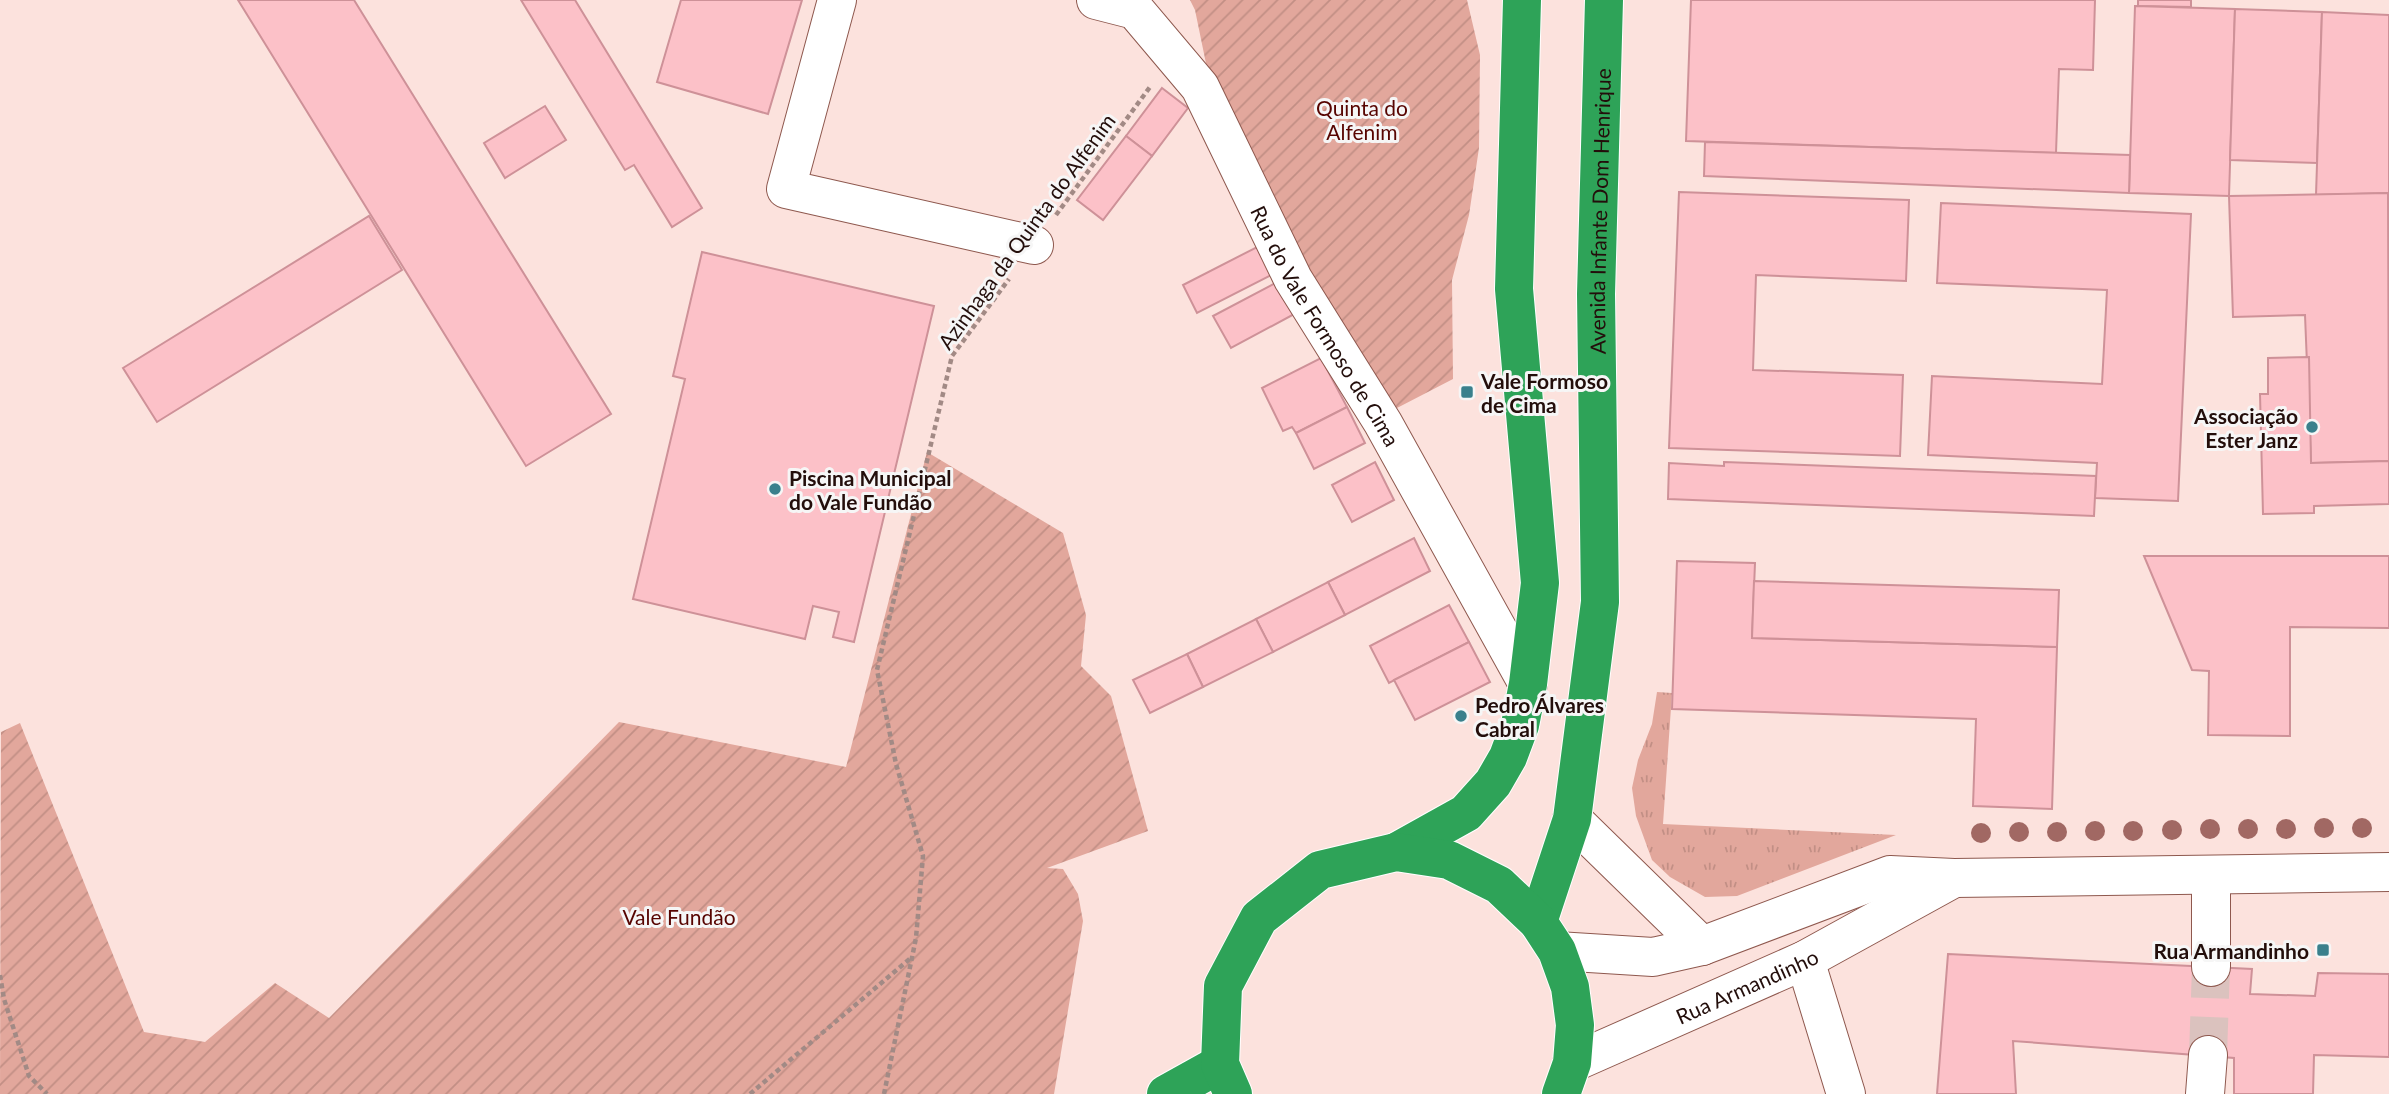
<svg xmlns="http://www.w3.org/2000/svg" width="2389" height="1094" font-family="Lato,sans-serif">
<defs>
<pattern id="grass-tufts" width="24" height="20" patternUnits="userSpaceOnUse" patternTransform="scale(1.75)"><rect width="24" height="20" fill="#e2a79c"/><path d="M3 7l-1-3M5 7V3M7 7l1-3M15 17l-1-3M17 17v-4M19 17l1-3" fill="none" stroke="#c28f85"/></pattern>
<pattern id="garden-furrows" width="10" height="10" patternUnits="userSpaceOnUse" patternTransform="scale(1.75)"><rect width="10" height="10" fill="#e2a79c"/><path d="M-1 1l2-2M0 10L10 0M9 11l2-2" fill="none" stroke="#c28f85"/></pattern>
</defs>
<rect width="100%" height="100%" fill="#fce2dd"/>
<path fill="url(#grass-tufts)" d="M1657,692L1672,693L1663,824L1896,835L1737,896L1705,897L1670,877L1652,860L1636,816L1632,788L1638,760L1652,724Z"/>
<g fill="url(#garden-furrows)">
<path d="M1190,0H1467L1480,55L1479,148L1469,215L1452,280L1453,379L1397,408L1363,360L1289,237L1209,78L1195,10Z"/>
<path d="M927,452L1063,533L1086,615L1081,666L1111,696L1148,831L1047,868L1063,869L1078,894L1083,921L1054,1094H0L1,732L20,723L144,1032L205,1042L275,983L329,1018L619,722L846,767Z"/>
</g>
<g fill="#fcc1c8" stroke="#ce9198" stroke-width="2">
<path d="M238,0H354L611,414L526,466Z"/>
<path d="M521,0H575L702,208L672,227L634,165L625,170Z"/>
<path d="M681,0H802L768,114L657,82Z"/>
<path d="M1691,0H2095L2093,70L2059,69L2056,153L1686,141Z"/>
<path d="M2138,0H2191V7L2138,6Z"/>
<path d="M2135,6L2235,9L2229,196L2129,193Z"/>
<path d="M2235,9L2322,12L2317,163L2230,160Z"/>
<path d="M2322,12L2389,15V193L2316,195Z"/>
<path d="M1162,88L1188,108L1152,156L1126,136Z"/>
<path d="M545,106L566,140L505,178L484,143Z"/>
<path d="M1126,136L1152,156L1103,220L1077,200Z"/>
<path d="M1705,142L2130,155L2129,193L1704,176Z"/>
<path d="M1679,192L1909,200L1906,281L1756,275L1753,370L1903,375L1900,456L1669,448Z"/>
<path d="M2388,193L2389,461L2311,463L2305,315L2233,317L2229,196Z"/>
<path d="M1941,203L2191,214L2178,501L2095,498L2097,463L1928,455L1932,376L2102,384L2107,290L1937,283Z"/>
<path d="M369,216L402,270L157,422L123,368Z"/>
<path d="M1263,244L1277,272L1197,313L1183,285Z"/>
<path d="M702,252L934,306L854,642L833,637L839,612L813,606L805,639L633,599L685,379L673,376Z"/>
<path d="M1281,280L1298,312L1231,348L1213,316Z"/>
<path d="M2309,357L2311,463L2389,461V504L2314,506V513L2263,514L2260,394H2268V358Z"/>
<path d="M1321,358L1347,407L1296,433L1292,427L1283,431L1262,388Z"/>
<path d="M1347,407L1365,443L1314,469L1296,433Z"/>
<path d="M1375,462L1394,500L1352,522L1332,485Z"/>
<path d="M1724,462L2096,476L2094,516L1668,499L1669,463L1724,466Z"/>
<path d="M1414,538L1430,571L1345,615L1328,582Z"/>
<path d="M2144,556H2389V628L2290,627V736L2208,735L2209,671L2192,670Z"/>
<path d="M1677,561L1755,563L1752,638L2057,647L2052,809L1973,806L1976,719L1672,709Z"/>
<path d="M1754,581L2059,590L2057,647L1752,638Z"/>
<path d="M1328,582L1345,615L1273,652L1256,619Z"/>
<path d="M1449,605L1469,642L1389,683L1370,646Z"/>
<path d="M1256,619L1273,652L1203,687L1187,654Z"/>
<path d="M1469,642L1490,682L1415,720L1394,680Z"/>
<path d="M1187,654L1203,687L1150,713L1133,680Z"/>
<path d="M1948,954L2252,969L2250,994L2315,996L2318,973L2389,974V1057L2314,1055L2313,1094H2234V1058L2013,1041L2016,1094H1937Z"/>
</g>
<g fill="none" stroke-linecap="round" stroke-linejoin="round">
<path stroke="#dbc2be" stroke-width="38" stroke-dasharray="38 19" stroke-linecap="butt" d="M2208,1055L2211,967"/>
<defs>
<g id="minor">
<path d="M837,0L786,189L1034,245"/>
<path id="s1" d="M1096,0L1135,10L1200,87L1293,279L1383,423L1528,684"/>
<path d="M1572,819L1702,946"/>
<path d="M1557,951L1653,957L1702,946L1890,875L1954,878L2389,872"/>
<path d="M1805,960L1846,1094"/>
<path d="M2211,967V875"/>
<path id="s2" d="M1572,1063L1805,960L1954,878"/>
<path d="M2205,1094L2208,1055"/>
</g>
<g id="highway">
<path d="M1396,852L1466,813L1493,783L1508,757L1520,725L1528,684L1540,583L1514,289L1522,0"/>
<path id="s3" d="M1538,922L1572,819L1600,602L1596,294L1604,0"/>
<path d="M1166,1094L1220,1064"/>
<path d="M1233,1094L1220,1064L1223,986L1259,918L1320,870L1396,852L1449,860L1499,885L1538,922L1557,951L1570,987L1575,1025L1572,1063L1561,1094"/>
</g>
</defs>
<use href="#minor" stroke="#8e584e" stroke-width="40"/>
<use href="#highway" stroke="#fff" stroke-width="40"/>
<g stroke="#a28a85" stroke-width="4.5" stroke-dasharray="5 3.5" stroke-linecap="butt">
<path d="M1056,215L1150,87"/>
<path d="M0,975L4,999L29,1076L47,1094"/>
<path d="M750,1094L912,957"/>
<path d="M884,1094L916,938L923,856L896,764L877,670L952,356L1009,279"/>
</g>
<use href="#minor" stroke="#fff" stroke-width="38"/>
<use href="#highway" stroke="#2ea358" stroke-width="38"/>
</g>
<g fill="#a16863">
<circle cx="2324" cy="828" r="10"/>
<circle cx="2362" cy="828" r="10"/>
<circle cx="2210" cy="829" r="10"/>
<circle cx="2248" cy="829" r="10"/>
<circle cx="2286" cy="829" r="10"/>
<circle cx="2172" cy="830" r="10"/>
<circle cx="2095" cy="831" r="10"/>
<circle cx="2133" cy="831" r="10"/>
<circle cx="2019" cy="832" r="10"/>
<circle cx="2057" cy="832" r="10"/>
<circle cx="1981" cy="833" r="10"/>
</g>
<g fill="#3a808c" stroke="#f6f6f6" stroke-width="2.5">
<rect x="1460" y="385" width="14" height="14" rx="3.5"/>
<circle cx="2312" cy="427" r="7"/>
<circle cx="775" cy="489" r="7"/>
<circle cx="1461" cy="716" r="7"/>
<rect x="2316" y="943" width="14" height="14" rx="3.5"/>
</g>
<g text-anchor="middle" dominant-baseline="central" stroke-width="6" stroke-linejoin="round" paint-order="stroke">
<g font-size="21" fill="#570400" stroke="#f6f6f6">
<text x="1362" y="107">Quinta do<tspan x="1362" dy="24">Alfenim</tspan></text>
<text x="679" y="916">Vale Fundão</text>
</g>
<g font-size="21" fill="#230e0b" stroke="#f6f6f6">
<text stroke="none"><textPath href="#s3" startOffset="718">Avenida Infante Dom Henrique</textPath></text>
<text transform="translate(1026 231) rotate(-54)">Azinhaga da Quinta do Alfenim</text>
<text stroke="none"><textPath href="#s1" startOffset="411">Rua do Vale Formoso de Cima</textPath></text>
<text stroke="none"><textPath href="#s2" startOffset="191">Rua Armandinho</textPath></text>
</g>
<g font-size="21" font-weight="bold" fill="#230e0b" stroke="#f6f6f6" text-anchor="start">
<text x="1481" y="380">Vale Formoso<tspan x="1481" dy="24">de Cima</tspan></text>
<text x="2298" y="415" text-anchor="end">Associação<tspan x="2298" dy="24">Ester Janz</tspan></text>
<text x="789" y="477">Piscina Municipal<tspan x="789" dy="24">do Vale Fundão</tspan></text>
<text x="1475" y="704">Pedro Álvares<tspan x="1475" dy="24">Cabral</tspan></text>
<text x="2309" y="950" text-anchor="end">Rua Armandinho</text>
</g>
</g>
</svg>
